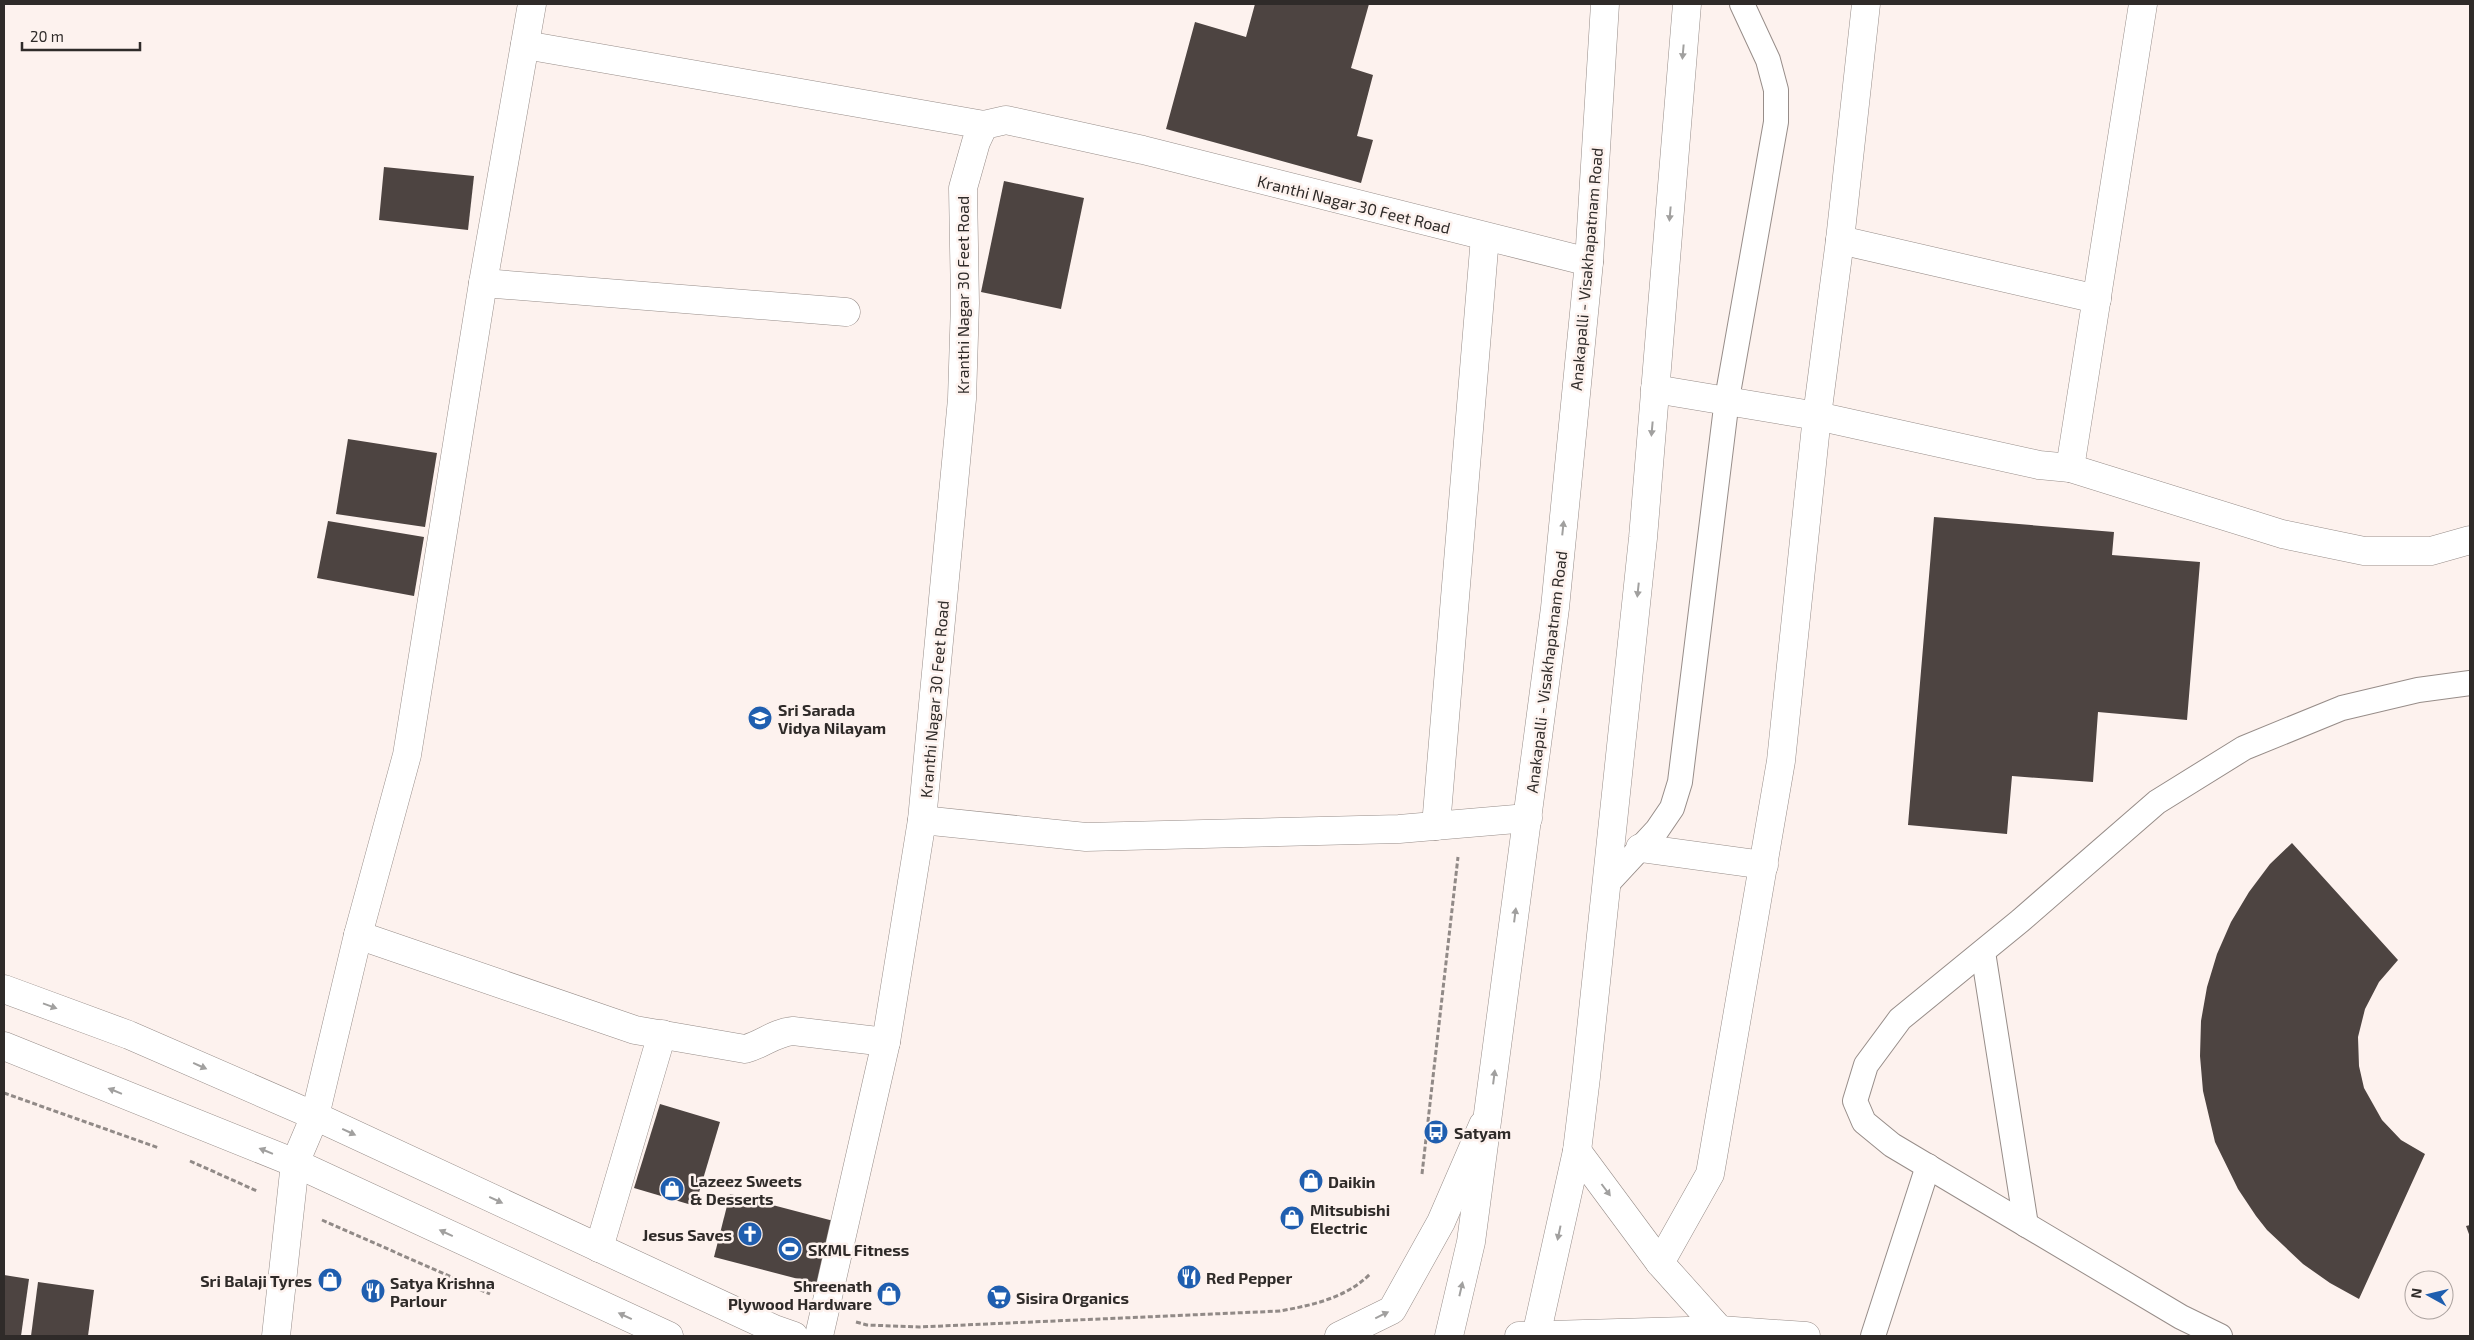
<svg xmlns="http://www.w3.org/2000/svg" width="2474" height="1340" font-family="'Exo 2',sans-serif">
<rect width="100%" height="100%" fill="#fdf2ee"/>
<g fill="#4d4441">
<path d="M1255,4H1369L1351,68L1373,75L1357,136L1373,140L1361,183L1166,129L1195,22L1246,37Z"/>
<path d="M384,167L474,176L468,230L379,220Z"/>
<path d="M1004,181L1084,198L1061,309L981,292Z"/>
<path d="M348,439L437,453L425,527L336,514Z"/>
<path d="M1934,517L2114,532L2112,555L2200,562L2187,720L2098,712L2093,782L2012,776L2007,834L1908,825Z"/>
<path d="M328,521L424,537L414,596L317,578Z"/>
<path d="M2292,843L2398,960L2379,982L2365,1009L2358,1037L2359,1066L2364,1088L2382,1120L2401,1140L2425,1154L2359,1299L2330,1283L2303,1264L2267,1230L2256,1216L2238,1189L2215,1142L2203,1091L2200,1056L2201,1021L2207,987L2217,954L2231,922L2249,892L2270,864Z"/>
<path d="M660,1104L720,1122L695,1206L634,1188Z"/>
<path d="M730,1194L845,1224L829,1287L714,1257Z"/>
<path d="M2470,1225V1237L2466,1226Z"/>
<path d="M4,1275L29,1279L21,1336H4Z"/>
<path d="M38,1282L94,1290L88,1336H31Z"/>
</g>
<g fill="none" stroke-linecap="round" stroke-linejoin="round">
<defs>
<g id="service">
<path d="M1606,885L1657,830L1672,808L1680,782L1727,399L1776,122V90L1768,60L1742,4"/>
<path d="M1983,952L2026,1225"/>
<path d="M1873,1336L1928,1166"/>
<path d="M2220,1336L2181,1317L1892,1145L1864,1122L1855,1101L1866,1065L1900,1019L2020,921L2157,802L2244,748L2342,708L2418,690L2470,683"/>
</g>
<g id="minor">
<path d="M525,45L984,125"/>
<path d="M1840,240L2097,299"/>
<path d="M483,283L846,312"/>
<path d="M1655,389L1817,416L2039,465L2070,468L2143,4"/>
<path d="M2070,468L2282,534L2364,551H2431L2470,540"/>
<path d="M922,820L962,399L965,303L963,188L976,142L984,125L1006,120L1143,150L1589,262"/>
<path d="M1436,826L1485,237"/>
<path d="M1640,848L1764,865"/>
<path d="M358,935L635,1030L745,1049C764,1044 773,1033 793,1031L886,1042"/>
<path d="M599,1248L662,1034"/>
<path d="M1660,1263L1710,1174L1781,761L1817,416L1840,240L1866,4"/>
<path d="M276,1336L295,1163L315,1116L358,935L407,755L483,283L532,4"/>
<path d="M819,1336L886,1042L922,820L1086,837L1399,829L1528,818"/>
</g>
<g id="secondary">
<path d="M4,989L129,1035L315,1116L774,1329L794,1336"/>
<path d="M4,1046L295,1163L669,1336"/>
<path d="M1577,1151L1660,1263L1720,1330"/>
<path d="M1339,1336L1392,1310L1441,1222L1483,1125"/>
<path d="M1519,1336L1720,1330L1806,1336"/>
</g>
<g id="primary">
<path d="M1449,1336L1471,1242L1555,608L1589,262L1605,4"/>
<path d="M1536,1336L1577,1151L1586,1077L1643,538L1687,4"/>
</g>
</defs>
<use href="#service" stroke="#978d89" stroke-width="26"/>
<use href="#minor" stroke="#978d89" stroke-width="29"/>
<use href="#secondary" stroke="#978d89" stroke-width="29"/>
<use href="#primary" stroke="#978d89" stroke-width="29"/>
<g stroke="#918a87" stroke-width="3" stroke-dasharray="5 2.5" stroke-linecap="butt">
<path d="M4,1093L159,1148"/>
<path d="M190,1161L257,1191"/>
<path d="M1422,1174L1458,857"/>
<path d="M322,1220L490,1294"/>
<path d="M856,1322L867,1325L919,1327L1280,1311C1313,1305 1346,1298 1370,1274"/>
</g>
<use href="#service" stroke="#fff" stroke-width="24"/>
<use href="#minor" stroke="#fff" stroke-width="28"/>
<use href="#secondary" stroke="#fff" stroke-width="28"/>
<use href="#primary" stroke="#fff" stroke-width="28"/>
</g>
<defs><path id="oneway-solid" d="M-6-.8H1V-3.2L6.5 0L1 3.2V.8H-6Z" transform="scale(1.25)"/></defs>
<g fill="#a1a09f">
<use href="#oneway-solid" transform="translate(1683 52) rotate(95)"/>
<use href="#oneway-solid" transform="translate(1670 214) rotate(95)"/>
<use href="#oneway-solid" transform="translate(1652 429) rotate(95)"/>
<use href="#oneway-solid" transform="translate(1563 528) rotate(-84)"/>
<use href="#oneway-solid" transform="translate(1638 590) rotate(96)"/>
<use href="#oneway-solid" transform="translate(1515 915) rotate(-83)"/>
<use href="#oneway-solid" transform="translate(50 1006) rotate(20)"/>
<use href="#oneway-solid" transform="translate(200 1066) rotate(24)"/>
<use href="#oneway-solid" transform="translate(1494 1077) rotate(-83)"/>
<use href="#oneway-solid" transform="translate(115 1091) rotate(-158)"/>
<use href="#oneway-solid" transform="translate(349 1132) rotate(25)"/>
<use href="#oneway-solid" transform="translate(266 1151) rotate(-158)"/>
<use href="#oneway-solid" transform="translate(1606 1190) rotate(53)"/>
<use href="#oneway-solid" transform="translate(496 1200) rotate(25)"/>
<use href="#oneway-solid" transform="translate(446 1233) rotate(-155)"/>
<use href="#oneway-solid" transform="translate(1559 1233) rotate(102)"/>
<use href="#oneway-solid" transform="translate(1461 1289) rotate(-77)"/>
<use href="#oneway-solid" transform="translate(1382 1315) rotate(-26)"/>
<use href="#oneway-solid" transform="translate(625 1316) rotate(-155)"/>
</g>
<defs>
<symbol id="school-disc" viewBox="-11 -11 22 22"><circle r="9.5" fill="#1f5eaf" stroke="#fdf2ee"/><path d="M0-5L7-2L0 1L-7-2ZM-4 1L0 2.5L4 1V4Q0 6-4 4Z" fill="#fff"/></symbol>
<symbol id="bus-disc" viewBox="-11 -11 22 22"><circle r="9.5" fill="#1f5eaf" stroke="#fdf2ee"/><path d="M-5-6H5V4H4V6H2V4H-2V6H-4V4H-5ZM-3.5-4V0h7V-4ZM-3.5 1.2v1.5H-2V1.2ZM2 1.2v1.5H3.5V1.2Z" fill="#fff"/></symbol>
<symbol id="shop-disc" viewBox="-11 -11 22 22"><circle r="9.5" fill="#1f5eaf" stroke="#fdf2ee"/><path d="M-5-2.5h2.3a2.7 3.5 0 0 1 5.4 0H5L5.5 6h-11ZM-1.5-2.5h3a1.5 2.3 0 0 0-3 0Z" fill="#fff"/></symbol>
<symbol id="church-disc" viewBox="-11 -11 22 22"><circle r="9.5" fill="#1f5eaf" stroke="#fdf2ee"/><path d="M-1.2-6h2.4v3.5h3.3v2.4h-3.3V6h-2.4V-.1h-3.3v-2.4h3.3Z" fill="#fff"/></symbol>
<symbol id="stadium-disc" viewBox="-11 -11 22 22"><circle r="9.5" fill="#1f5eaf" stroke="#fdf2ee"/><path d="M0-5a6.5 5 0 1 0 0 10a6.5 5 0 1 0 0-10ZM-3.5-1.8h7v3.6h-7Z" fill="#fff"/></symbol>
<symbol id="restaurant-disc" viewBox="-11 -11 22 22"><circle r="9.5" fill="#1f5eaf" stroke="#fdf2ee"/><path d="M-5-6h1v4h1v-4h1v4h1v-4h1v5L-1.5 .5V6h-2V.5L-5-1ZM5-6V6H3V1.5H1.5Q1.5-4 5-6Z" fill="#fff"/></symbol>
<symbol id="supermarket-disc" viewBox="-11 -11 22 22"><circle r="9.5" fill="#1f5eaf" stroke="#fdf2ee"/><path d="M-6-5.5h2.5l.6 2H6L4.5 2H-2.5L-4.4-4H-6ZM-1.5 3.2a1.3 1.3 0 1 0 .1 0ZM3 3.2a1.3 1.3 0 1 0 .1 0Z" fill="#fff"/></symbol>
</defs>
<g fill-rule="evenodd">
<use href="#school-disc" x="746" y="704" width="28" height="28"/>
<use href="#bus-disc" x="1422" y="1118" width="28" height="28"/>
<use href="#shop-disc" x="1297" y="1167" width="28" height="28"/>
<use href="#shop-disc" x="658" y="1175" width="28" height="28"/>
<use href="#shop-disc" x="1278" y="1204" width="28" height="28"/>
<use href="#church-disc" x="736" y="1220" width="28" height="28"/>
<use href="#stadium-disc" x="776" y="1235" width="28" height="28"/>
<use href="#restaurant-disc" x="1175" y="1263" width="28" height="28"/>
<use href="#shop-disc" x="316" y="1266" width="28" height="28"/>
<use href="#restaurant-disc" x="359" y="1277" width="28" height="28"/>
<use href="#shop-disc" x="875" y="1280" width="28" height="28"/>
<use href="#supermarket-disc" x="985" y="1283" width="28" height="28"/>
</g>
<g text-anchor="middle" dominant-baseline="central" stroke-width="5" stroke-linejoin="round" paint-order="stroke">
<g font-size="16" fill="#2f2b29" stroke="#fdf2ee">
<text transform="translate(1354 204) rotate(14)">Kranthi Nagar 30 Feet Road</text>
<text transform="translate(1586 269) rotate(-85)">Anakapalli - Visakhapatnam Road</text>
<text transform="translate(962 295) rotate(-90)">Kranthi Nagar 30 Feet Road</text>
<text transform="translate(1546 672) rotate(-83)">Anakapalli - Visakhapatnam Road</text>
<text transform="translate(934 699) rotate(-85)">Kranthi Nagar 30 Feet Road</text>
</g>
<g font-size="16" font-weight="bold" fill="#2f2b29" stroke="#fdf2ee" text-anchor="start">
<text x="778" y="709">Sri Sarada<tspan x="778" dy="18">Vidya Nilayam</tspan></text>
<text x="1454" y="1132">Satyam</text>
<text x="690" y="1180">Lazeez Sweets<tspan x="690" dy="18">&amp; Desserts</tspan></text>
<text x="1328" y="1181">Daikin</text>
<text x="1310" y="1209">Mitsubishi<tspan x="1310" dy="18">Electric</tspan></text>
<text x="732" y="1234" text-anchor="end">Jesus Saves</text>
<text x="808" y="1249">SKML Fitness</text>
<text x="1206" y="1277">Red Pepper</text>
<text x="312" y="1280" text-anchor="end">Sri Balaji Tyres</text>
<text x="390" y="1282">Satya Krishna<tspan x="390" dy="18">Parlour</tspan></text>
<text x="872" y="1285" text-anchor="end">Shreenath<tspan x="872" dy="18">Plywood Hardware</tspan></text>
<text x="1016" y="1297">Sisira Organics</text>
</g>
</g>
<rect width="2474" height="1340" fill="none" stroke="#2f2b29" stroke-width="10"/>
<g transform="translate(2429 1295) rotate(278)"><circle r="24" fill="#fdf2ee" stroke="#aba29f"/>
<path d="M0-4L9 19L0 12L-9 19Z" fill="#1f5eaf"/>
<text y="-8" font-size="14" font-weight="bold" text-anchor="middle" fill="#2f2b29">N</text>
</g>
<path d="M22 42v8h118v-8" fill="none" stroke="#2f2b29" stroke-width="2.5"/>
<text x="30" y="42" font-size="15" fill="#2f2b29" stroke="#fdf2ee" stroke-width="4" paint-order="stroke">20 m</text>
</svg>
